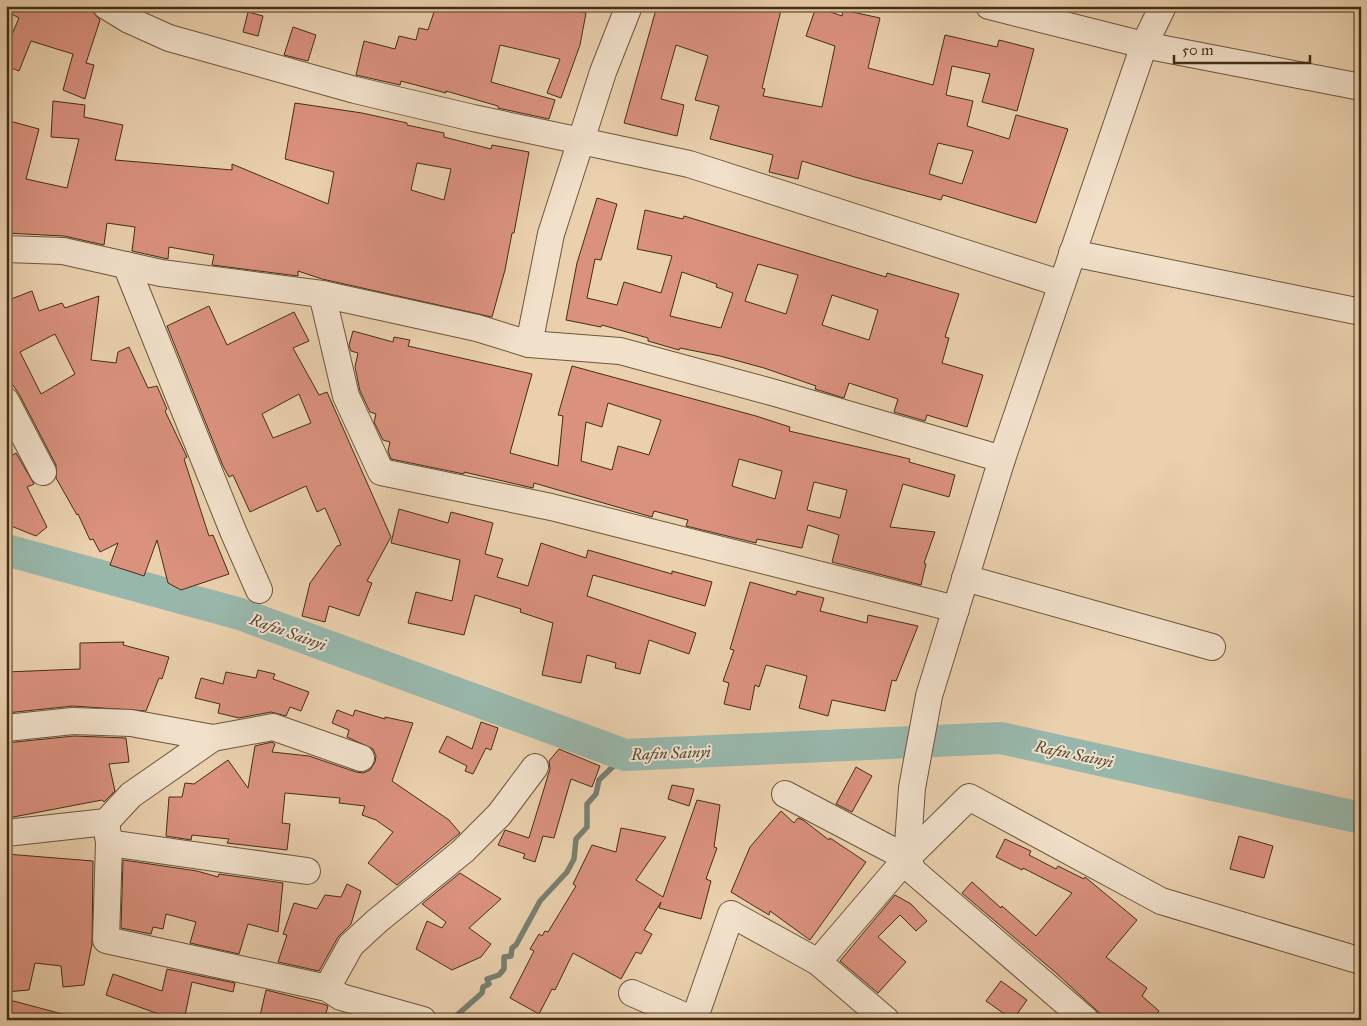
<svg xmlns="http://www.w3.org/2000/svg" width="1367" height="1026" font-family="'IM FELL Great Primer',serif">
<rect width="100%" height="100%" fill="#ead0ad"/>
<filter id="stains"><feTurbulence type="fractalNoise" baseFrequency=".004" numOctaves="4"/><feColorMatrix values="0 0 0 0 .2 0 0 0 0 .09 0 0 0 0 .02 0 0 0 .5 -.17"/></filter>
<radialGradient id="worn" r=".72"><stop offset=".6" stop-color="#630" stop-opacity="0"/><stop offset="1" stop-color="#630" stop-opacity=".3"/></radialGradient>
<g fill="none" stroke-linecap="round" stroke-linejoin="round">
<path stroke="#768070" stroke-width="5.5" d="M455,1020L456,1016L482,993L483,987L489,984L487,979L499,975L504,969V957L511,956L512,948L516,945L540,901L567,872L574,859L576,839L587,827V804L596,794L599,780L625,755"/>
<path stroke="#98b7ab" stroke-width="32" d="M6,550L240,614L625,755L1001,738L1361,818"/>
</g>
<g fill="#da917e" stroke="#432e17" fill-rule="evenodd">
<path d="M6,6H78L92,11L100,20L86,63L94,65L85,99L63,90L73,54L31,41L19,71L6,66V48L19,18L6,11Z"/>
<path d="M436,6H565L564,8L586,13L580,45L561,98L547,93L560,59L500,45L491,82L555,100L549,119L498,108V106L446,91V93L401,81L400,85L356,75L364,41L395,49L399,36L416,40L419,28L428,30Z"/>
<path d="M657,6H782L762,88L765,89L763,96L822,107L835,46L806,36L816,7L842,16L843,10L880,18L868,68L933,85L945,35L997,47L999,40L1034,49L1017,111L982,102L990,74L952,66L946,95L973,101L967,126L1009,139L1016,115L1068,129L1036,223L943,195L941,200L858,178L802,161L798,179L769,172L773,155L710,139L719,106L695,100L708,56L676,45L661,99L684,105L677,136L624,123ZM938,143L973,151L962,184L929,174Z"/>
<path d="M248,12L263,16L258,36L243,32Z"/>
<path d="M293,27L316,35L308,61L284,55Z"/>
<path d="M53,101L85,105L84,117L123,125L115,160L232,170V164L328,204L334,172L285,159L295,103L362,113L407,123V125L444,133V137L491,149L492,145L529,152L514,233H512L505,270L492,317L322,279L298,271V276L212,265L214,255L169,247L168,259L132,251L135,227L107,223L104,245L64,236L6,233V120L39,129L26,179L67,188L79,139L51,137ZM417,163L451,169L444,200L411,190Z"/>
<path d="M597,198L617,204L601,260L595,259L587,298L617,305L624,282L661,293L672,256L637,249L645,210L683,219L684,216L886,277L887,273L959,294L945,337L949,338L942,363L983,375L967,427L927,415L925,421L894,412L898,399L849,383L844,398L815,389L816,386L764,368L720,356L680,348L679,350L648,341V338L602,325L601,327L566,320L577,263ZM758,264L798,275L786,314L745,301ZM682,272L717,284L716,287L733,293L721,328L670,316ZM832,295L878,310L869,340L822,325Z"/>
<path d="M32,291L39,311L62,303L65,308L99,296L91,360L116,363L118,352L129,347L148,388L157,386L167,409L165,411L187,457L184,459L209,536L213,535L229,574L181,590L168,583L157,540L144,576L110,565L118,543L100,552L93,539L90,540L78,514L77,515L56,478V465L19,394L6,375V301ZM55,334L75,374L41,394L20,352Z"/>
<path d="M209,306L227,345L294,312L309,341L293,348L319,395L327,392L391,537L367,581L372,583L359,616L329,606L325,622L302,616L310,583L337,546L341,545L325,508L317,512L306,486L250,512L233,475L229,477L223,466L167,326ZM299,394L311,423L273,438L262,414Z"/>
<path d="M353,331L393,342L394,337L410,340L408,346L532,374L510,453L558,466L563,416L558,415L572,366L756,416L790,427L789,431L910,459L909,462L955,475L949,497L903,484L890,527L935,532L924,563L926,564L921,585L832,562L839,535L808,525L802,548L757,539L756,543L686,526L688,520L654,511L652,517L534,483L533,488L464,472V474L391,459L388,451L390,442L383,440L374,422L376,414L370,412L360,391L355,367L358,353L351,351L349,345ZM608,403L661,420L649,455L618,446L612,470L581,461L586,422L602,427ZM739,459L782,471L775,499L732,486ZM814,482L847,490L840,518L807,510Z"/>
<path d="M16,453L34,484L27,487L47,527L36,536L6,524V459Z"/>
<path d="M399,509L448,523L451,512L493,523L485,554L503,559L497,577L528,586L541,543L586,558L588,550L672,574V571L712,582L705,606L593,575L587,596L696,633L689,654L649,640L640,674L615,668L616,663L587,655L581,683L542,675L553,623L520,612L521,609L475,595L464,635L408,623L416,592L452,601L460,560L391,543Z"/>
<path d="M750,582L796,595L797,591L824,598L820,611L867,623L868,615L918,626L896,681L892,680L885,711L832,700L828,716L799,708L807,676L766,665L759,687L755,685L750,710L724,704L729,683L723,681L734,650L730,649Z"/>
<path d="M124,642L123,645L169,657L162,679L159,678L146,711L73,706L6,713V672L80,669V643Z"/>
<path d="M258,670L275,674L273,679L309,692L301,711L290,707L286,716L271,712L239,718L218,713L220,704L195,698L201,678L223,684L226,672L256,678Z"/>
<path d="M337,710L353,716L355,710L385,719V717L413,723L392,781L449,820L460,833L397,885L368,863L393,832L376,820L362,815L365,806L339,803L340,798L285,793L282,823L290,824L287,850L227,843L229,839L192,835L191,840L166,836L169,797H182L185,783L194,784L228,760L248,788L255,746L272,742L275,744L272,752L309,756L356,772L363,773L370,770L375,762L376,756L373,749L347,737L349,730L332,723Z"/>
<path d="M481,722L498,728L491,750L486,748L473,774L465,771L467,766L439,752L447,736L472,749Z"/>
<path d="M74,736L126,738L129,762L109,764L115,791L104,802L102,800L8,818L6,743Z"/>
<path d="M559,749L600,766L592,787L571,779L554,838L543,836L535,862L523,858L525,854L498,845L505,830L529,838L550,769L549,761Z"/>
<path d="M856,767L872,776L852,812L836,804Z"/>
<path d="M672,785L694,789L689,806L668,799Z"/>
<path d="M697,800L720,805L714,847L717,848L706,879L711,881L701,919L659,908L661,902L644,930L652,934L641,954L636,952L621,979L573,953L555,990L552,989L539,1014L510,998L534,951L530,949L539,934L542,936L545,931L548,932L576,886L573,884L592,845L616,852L621,828L666,837L636,880L663,897Z"/>
<path d="M781,811L794,823L798,818L803,820L829,840L830,838L866,862L810,940L770,911L769,915L731,892L750,847Z"/>
<path d="M1239,836L1273,846L1264,878L1230,869Z"/>
<path d="M1005,839L1031,851L1029,855L1056,869L1058,866L1084,879L1085,877L1137,920L1106,957L1147,988L1142,996L1159,1011L1152,1020H1107L1056,973L962,893L972,882L1001,908L1002,906L1036,936L1072,893L1023,868L1022,870L996,857Z"/>
<path d="M6,854L93,861L92,944L84,985L63,987L61,966L35,963L29,990L6,992Z"/>
<path d="M123,860L197,871L218,877L219,874L283,883L278,932L248,924L239,954L190,943L196,922L166,914L163,929L153,927L151,934L121,928Z"/>
<path d="M460,873L501,899L469,928L491,944L481,957L452,970L416,949L427,921L442,928L446,922L422,904Z"/>
<path d="M347,884L361,891L351,924L338,937L319,971L278,962L287,935L283,934L294,903L317,909L325,895L341,897Z"/>
<path d="M895,895L911,904L927,921L916,931L900,915L878,937L906,962L878,993L840,961Z"/>
<path d="M167,969L235,983L233,992L192,982L184,1020H167V1017L106,995L113,974L162,991Z"/>
<path d="M1001,981L1027,1000L1013,1020L986,1001Z"/>
<path d="M266,990L323,1004L328,1006L324,1020H259Z"/>
<path d="M6,999L66,1015L65,1020H29L6,1016Z"/>
</g>
<g fill="none" stroke-linecap="round" stroke-linejoin="round">
<defs>
<g id="minor">
<path d="M106,6L129,20L169,38L355,90L473,118L689,164L1062,284"/>
<path d="M989,6L1144,45L1361,87"/>
<path d="M6,249L63,251L161,273L322,294L477,328L529,344L620,351L775,393L1002,459"/>
<path d="M1072,253L1361,312"/>
<path d="M126,265L233,531L259,590"/>
<path d="M322,294L346,396L381,472L551,507L956,609"/>
<path d="M529,344L551,234L603,72L629,6"/>
<path d="M6,401L43,472"/>
<path d="M965,578L1212,647"/>
<path d="M6,728L73,721L131,723L213,738"/>
<path d="M785,794L907,858"/>
<path d="M106,822L109,843L106,940L327,988L341,997L423,1020"/>
<path d="M6,833L106,822L131,795L213,738L273,727L361,758"/>
<path d="M109,843L307,871"/>
<path d="M818,962L907,858L969,797L1161,901L1361,961"/>
<path d="M327,988L351,945L377,921L463,851L499,815L535,767"/>
<path d="M632,993L694,1020"/>
<path d="M694,1020L731,914L818,962L886,1020"/>
<path d="M1086,1020L913,871L907,858L912,788L929,696L1002,459L1144,45L1163,6"/>
</g>
</defs>
<use href="#minor" stroke="#6d563c" stroke-width="28"/>
<use href="#minor" stroke="#f1e0ca" stroke-width="26"/>
</g>
<g text-anchor="middle" dominant-baseline="central" stroke-width="4" stroke-linejoin="round" paint-order="stroke">
<g font-size="16" font-style="italic" fill="#544935" stroke="#f1e0ca">
<text transform="translate(288 632) rotate(20)">Rafin Sainyi</text>
<text transform="translate(671 753) rotate(-2)">Rafin Sainyi</text>
<text transform="translate(1074 754) rotate(12)">Rafin Sainyi</text>
</g>
</g>
<rect width="1367" height="1026" fill="none" stroke="#ead0ad" stroke-width="25"/>
<rect x="8" y="8" width="1352" height="1011" fill="none" stroke="#432e17" stroke-width="2.5"/>
<rect x="12" y="12" width="1342" height="1001" fill="none" stroke="#432e17"/>
<path d="M1174 55v8h136v-8" fill="none" stroke="#432e17" stroke-width="2.5"/>
<text x="1182" y="55" font-size="15" fill="#432e17" stroke="#f1e0ca" stroke-width="4" paint-order="stroke">50 m</text>
<rect width="100%" height="100%" filter="url(#stains)"/>
<rect width="100%" height="100%" fill="url(#worn)"/>
</svg>
